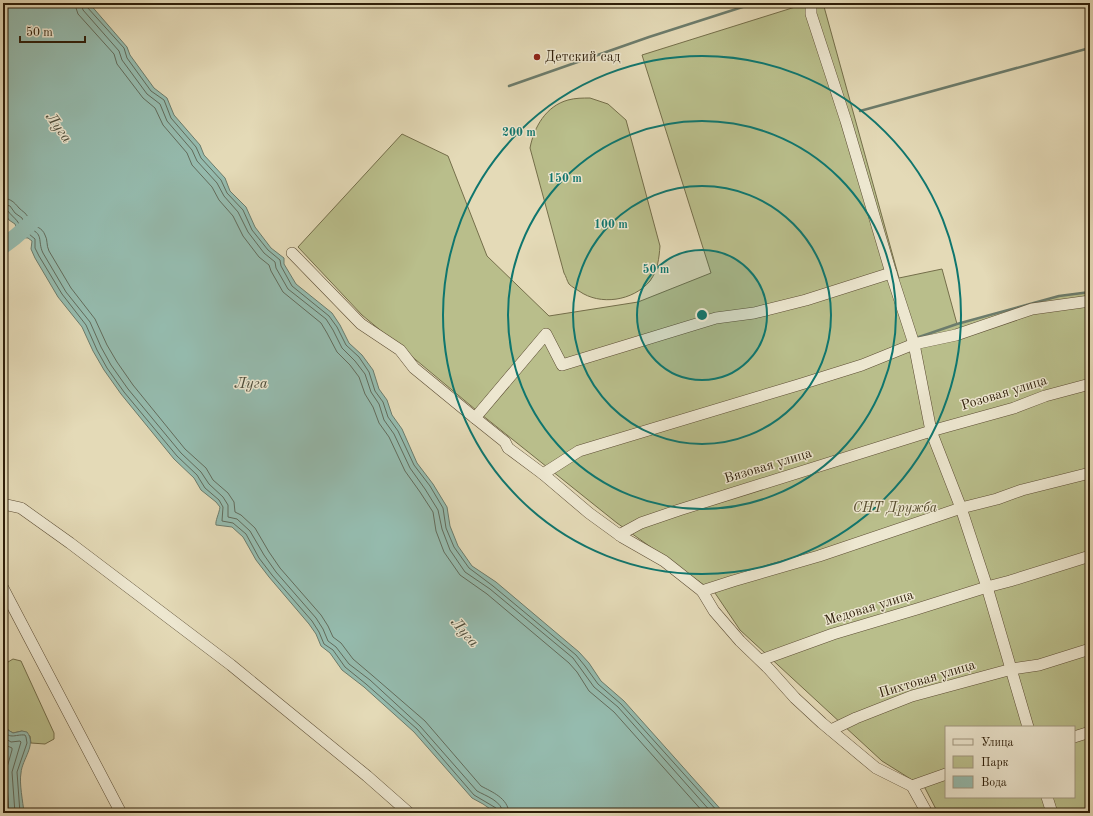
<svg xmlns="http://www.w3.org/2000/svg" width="1093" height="816" font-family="'Old Standard TT',serif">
<rect width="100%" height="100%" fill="#e4dab7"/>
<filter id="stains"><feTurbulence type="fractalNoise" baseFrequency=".005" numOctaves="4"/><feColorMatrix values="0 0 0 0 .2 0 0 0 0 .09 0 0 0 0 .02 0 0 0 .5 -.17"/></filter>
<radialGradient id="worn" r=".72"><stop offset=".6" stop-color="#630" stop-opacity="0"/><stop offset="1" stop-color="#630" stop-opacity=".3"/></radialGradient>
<g fill="#b9be8b" stroke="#746e4a" fill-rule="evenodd">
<path d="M808,3H823L899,278L942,269L957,324L1059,296L1090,292V813H938L925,788L882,761L740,630L715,593L617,523L482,415L362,315L298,247L402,134L448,156L487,256L549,316L638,302L711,273L642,55ZM946,727H1074V797H946Z"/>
<path d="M590,98L608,104L626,120L660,246C659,258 658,270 650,281C633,301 600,306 579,291C576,289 572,287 569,284C567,281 566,276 564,273L530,148C534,127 546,106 568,100C575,98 583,98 590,98Z"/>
<path d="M13,659L21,661L54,733V739L45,744L31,743L30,736L22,731L13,733L8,730L5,722L7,703L3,665Z"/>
</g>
<g fill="#95bbae" stroke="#6c7c6c">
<path d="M3,3H89L127,47L130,55L154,88L167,98L174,115L200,145L204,155L225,178L230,191L246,207L255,227L271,248L284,258V264L296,284L332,313L340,325L349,343L362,355L373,370L379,389L387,400L392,415L402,429L417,463L433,484L447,507L450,526L458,546L472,566L496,582L579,652L589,663L601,681L624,701L724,813H496L483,804L472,798L414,732L364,687L342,670L330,653L321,646L316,634L309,624L269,577L256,560L243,537L232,527L216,525C215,521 219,514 220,507L216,502L201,490L194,478L174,459L121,394L104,370L93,351L82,327L58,297L35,258L31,249L32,241L28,238L15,237L17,229L15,224L9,220L3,211Z"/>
<path d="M3,671L4,673L7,703L5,722L8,730L13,733L22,731L27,732C37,745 22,759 21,773C19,783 23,802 24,813H3Z"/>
</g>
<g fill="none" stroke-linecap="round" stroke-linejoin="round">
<g stroke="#626c5c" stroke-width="1">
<path d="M75,3L76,8L78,14L114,54L117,64L143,98L155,108L163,125L187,153L192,165L212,187L219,200L233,216L243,236L259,257L269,265L271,271L283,292L321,323L327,333L337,352L350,365L359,377L365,394L373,407L379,423L389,437L405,471L420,492L433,512L436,531L444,552L460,575L487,594L569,663L577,672L589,691L614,712L704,813"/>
<path d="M81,3L83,10L119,51L122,60L147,94L160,104L167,121L192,150L197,161L217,183L224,196L238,212L248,232L264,253L275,262L276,268L288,289L326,319L333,330L342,348L355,361L365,374L371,392L379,404L384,420L394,434L410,468L425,489L438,510L442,529L450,550L465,572L490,589L573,658L581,669L594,687L618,707L712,813"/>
<path d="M86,3L87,7L124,48L127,58L151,91L164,100L171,118L196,147L201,158L221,180L227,193L243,210L252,230L268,250L280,260L281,266L292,286L329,316L337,327L346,345L359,357L369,372L375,391L383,402L388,417L398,431L414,465L430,486L443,508L446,528L454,547L469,568L493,586L576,655L585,666L598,684L621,704L719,813"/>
<path d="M3,198C11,199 14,202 19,208C22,211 26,213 28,217C29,219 30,221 31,223C35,227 42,227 45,235C48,240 46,245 49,251L71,288L95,319L107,345L117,362L133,385L185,449L206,468L213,480L228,493L234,502L235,512L241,515L255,528L269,552L280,568L321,615L328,626L333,637L341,643L353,659L373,676L425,721L481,786C492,792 508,798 509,813"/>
<path d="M3,204L10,206L15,213L22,218L27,228C45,233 37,241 43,253L66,292L90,322L101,347L111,365L128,389L181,453L201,472L209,484L223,497L228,505V517L237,519L250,531L264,555L276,572L316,618L323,629L328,641L336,647L349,664L370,680L420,726L477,791C486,796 502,801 503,813"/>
<path d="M3,210H7C15,220 20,220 21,233L29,234L35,239V248L39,256L62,294L86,325L97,350L107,368L124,392L177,456L197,475L205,488L219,500L223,507L222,521L233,523L246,534L259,558L272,575L312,621L319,632L324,644L333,650L345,667L366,684L417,729L474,795L496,808L498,813"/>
<path d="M3,728C8,741 15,734 25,735L26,737L27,743L17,772L20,813"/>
<path d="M3,737L11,742L20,741L21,742L12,772L15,813"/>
<path d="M3,744L12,748V750L6,771L9,813"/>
</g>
<g stroke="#6c7c6c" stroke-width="2.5">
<path d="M1086,3L1090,17"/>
<path d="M509,86L649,37L755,3"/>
<path d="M860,111L1086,49L1090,45"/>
<path d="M919,337L957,324L1059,296L1090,292"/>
</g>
<path stroke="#95bbae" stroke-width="16" d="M3,246L15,237L31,223"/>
<defs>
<g id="minor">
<path d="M811,3V14L846,121L891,273L914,344L931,431L961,508L987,587L1028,727"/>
<path d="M292,253L361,324L400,350L414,368L475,418"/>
<path d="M891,273L806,300L754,313L716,318L562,365L546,334L475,418L505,442L508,448L543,474L579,451L798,385L862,365L914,344L956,335L1032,309L1090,301"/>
<path d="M543,474L589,513L622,537L664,561L702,591L733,581L819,556L961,508L997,499L1022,490L1090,473"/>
<path d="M3,504L21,508L70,543L231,665L367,776L409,813"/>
<path d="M619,535L641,523L679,510L931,431L1014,408L1045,396L1090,384"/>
<path d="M3,588L121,813"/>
<path d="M702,591L714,611L740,641L769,669L795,698L822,723L876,768L912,786L927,813"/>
<path d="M761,660L833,634L917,609L987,587L1010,581L1090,556"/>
<path d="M831,730L856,718L912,696L1012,669L1039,665L1090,649"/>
<path d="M1074,737L1090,732"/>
<path d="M912,786L946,774"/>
<path d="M1047,797L1052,813"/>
</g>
</defs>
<use href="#minor" stroke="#5c4d34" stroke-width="12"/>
<use href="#minor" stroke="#ede7d0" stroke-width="11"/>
</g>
<circle cx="702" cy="315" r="65" fill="#0f766e" fill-opacity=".12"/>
<g fill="none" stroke="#0f766e" stroke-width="2">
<circle cx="702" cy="315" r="65"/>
<circle cx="702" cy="315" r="129"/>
<circle cx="702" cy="315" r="194"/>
<circle cx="702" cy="315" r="259"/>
</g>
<circle fill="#8f2418" stroke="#ede7d0" stroke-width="1.5" cx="537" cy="57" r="4"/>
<g text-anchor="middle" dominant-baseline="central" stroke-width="3" stroke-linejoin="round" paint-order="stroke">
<g font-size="14" fill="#2e1e09" stroke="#ede7d0" text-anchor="start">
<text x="545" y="57">Детский сад</text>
</g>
<g font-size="14" fill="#2e1e09" stroke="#ede7d0">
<text transform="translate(1004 393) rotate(-17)">Розовая улица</text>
<text transform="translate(768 466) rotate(-17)">Вязовая улица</text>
<text transform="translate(869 608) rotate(-17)">Медовая улица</text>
<text transform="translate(927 679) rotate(-17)">Пихтовая улица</text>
</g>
<g font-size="14" font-style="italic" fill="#584e30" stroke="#ede7d0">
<text x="895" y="508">СНТ Дружба</text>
</g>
<g font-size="15" font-style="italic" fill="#4d4d3b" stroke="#ede7d0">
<text transform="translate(58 128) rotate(54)">Луга</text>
<text x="251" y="384">Луга</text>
<text transform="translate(464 633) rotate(49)">Луга</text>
</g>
</g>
<circle cx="702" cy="315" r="6" fill="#0f766e" stroke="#ede7d0" stroke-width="2"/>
<g font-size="12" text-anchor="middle" font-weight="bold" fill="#0f766e" stroke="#ede7d0" stroke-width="3" stroke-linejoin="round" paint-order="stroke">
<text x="519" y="136">200 m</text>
<text x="565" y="182">150 m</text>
<text x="611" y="228">100 m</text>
<text x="656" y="273">50 m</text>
</g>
<rect width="1093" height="816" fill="none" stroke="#e4dab7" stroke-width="16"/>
<rect x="4" y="4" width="1085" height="808" fill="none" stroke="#2e1e09" stroke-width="2"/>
<rect x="8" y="8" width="1077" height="800" fill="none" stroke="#2e1e09"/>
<rect x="945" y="726" width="130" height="72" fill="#ede7d0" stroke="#a19780"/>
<rect x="953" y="739" width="20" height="6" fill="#ede7d0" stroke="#a19780"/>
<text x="981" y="746" font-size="12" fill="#2e1e09">Улица</text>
<rect x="953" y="756" width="20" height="12" fill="#b9be8b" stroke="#a19780"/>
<text x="981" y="766" font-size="12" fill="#2e1e09">Парк</text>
<rect x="953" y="776" width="20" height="12" fill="#95bbae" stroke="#a19780"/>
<text x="981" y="786" font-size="12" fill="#2e1e09">Вода</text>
<path d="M20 36v6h65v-6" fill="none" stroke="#2e1e09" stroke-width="2"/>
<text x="26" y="36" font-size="12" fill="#2e1e09" stroke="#ede7d0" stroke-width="3" paint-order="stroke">50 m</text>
<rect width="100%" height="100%" filter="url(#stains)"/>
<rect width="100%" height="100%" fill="url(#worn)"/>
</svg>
